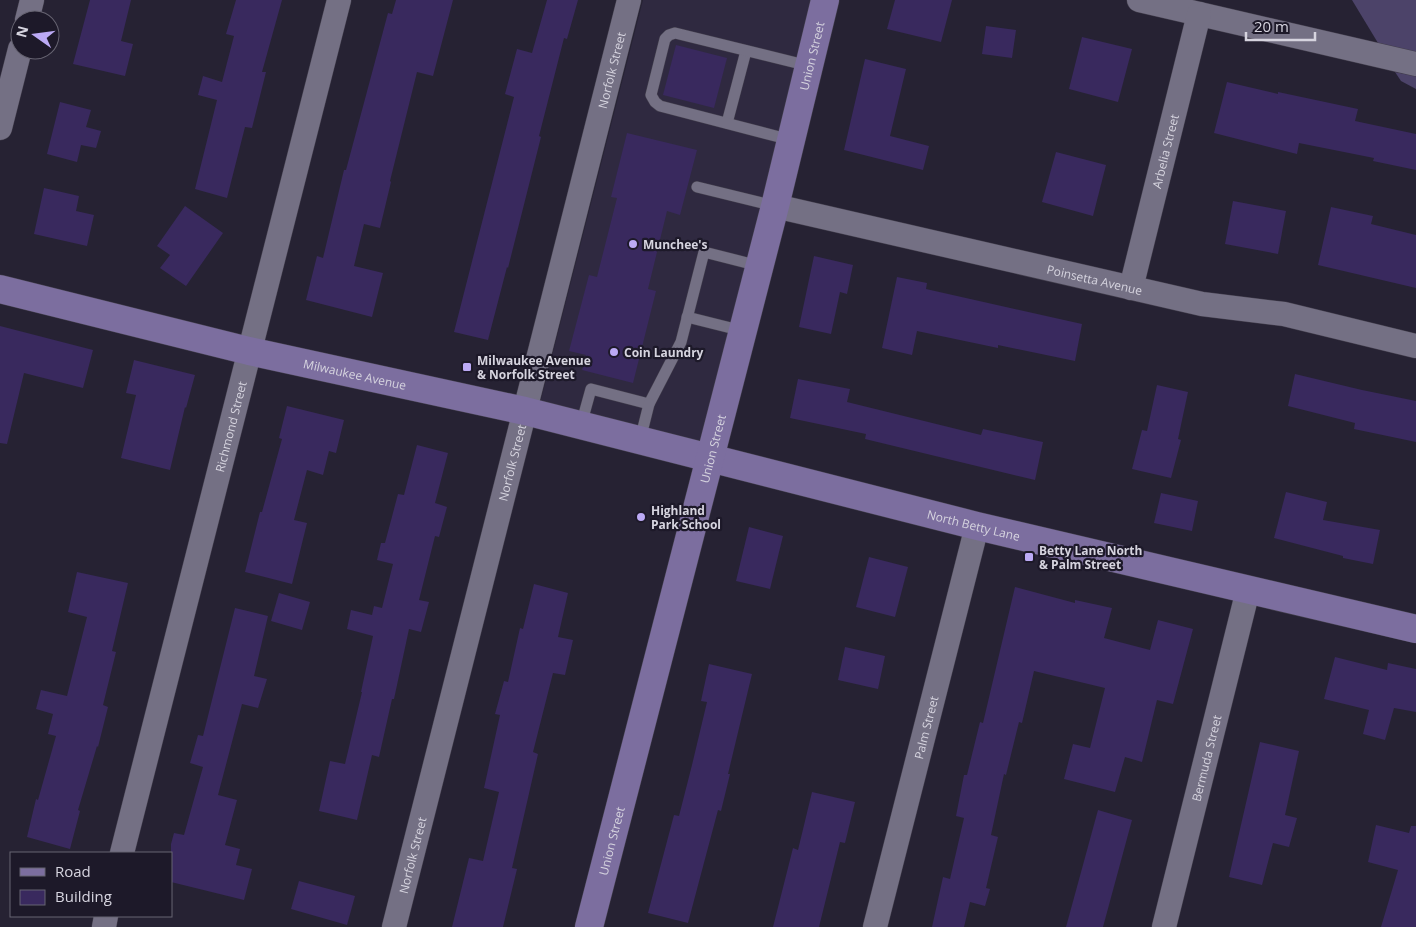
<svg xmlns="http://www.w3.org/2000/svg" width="1416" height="927" font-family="'Open Sans',sans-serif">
<rect width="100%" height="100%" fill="#262233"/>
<path fill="#2f2940" d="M643,0H811L762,201L700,444L540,403Z"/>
<g fill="#4c4369">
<path d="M1352,0H1416V52L1378,43Z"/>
<path d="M1395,72L1416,76V89L1401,81Z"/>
</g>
<g fill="#39295e">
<path d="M90,0H131L121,41L133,44L125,76L73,64Z"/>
<path d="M236,0H282L262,72H266L252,128L245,127L227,198L195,189L217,100L198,95L203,76L222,82L234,36L226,34Z"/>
<path d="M396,0H453L433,76L417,72L390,181L391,182L380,228L364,224L354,266L383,273L372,317L306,300L317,256L323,258L344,170H346L388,13L392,14Z"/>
<path d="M547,0H578L567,39L564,38L539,136L541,137L508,268L507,267L488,340L454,332L514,97L505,94L517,49L532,53Z"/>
<path d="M895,0H952L941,42L887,29Z"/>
<path d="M986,26L1016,30L1012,58L982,54Z"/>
<path d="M1082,37L1132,49L1118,102L1069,89Z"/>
<path d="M676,45L727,58L714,108L663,95Z"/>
<path d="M865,59L906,69L890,136L929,146L923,170L844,150Z"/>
<path d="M1227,82L1278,94V92L1358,109L1355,121L1416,134V170L1373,161L1374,158L1299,143L1297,154L1214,133Z"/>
<path d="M60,102L91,110L86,127L101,131L96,148L81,145L77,162L47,154Z"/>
<path d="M627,133L697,150L680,215L667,211L648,289L656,291L633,383L582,370L586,355L569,351L589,275L597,277L617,198L611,197Z"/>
<path d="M1056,152L1106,165L1093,216L1042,202Z"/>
<path d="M44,188L79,196L76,211L94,215L87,246L34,234Z"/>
<path d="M1233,201L1286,211L1278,254L1225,244Z"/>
<path d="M185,206L223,233L186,286L160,268L170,255L157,246Z"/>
<path d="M1331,207L1373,216L1371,224L1416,235V288L1318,265Z"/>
<path d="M814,256L853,265L847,294L840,292L831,334L799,327Z"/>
<path d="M897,277L927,283L926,289L1082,324L1075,361L998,345V348L917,331L912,355L882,348Z"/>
<path d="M0,326L93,350L83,388L24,373L7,444L0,443Z"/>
<path d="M134,360L195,375L186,408L185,407L170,470L121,458L136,395L126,393Z"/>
<path d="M1295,374L1362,390L1416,401V442L1354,429L1355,423L1288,406Z"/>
<path d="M798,379L850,389L847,402L981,435L983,429L1043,442L1035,480L865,439L866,434L790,418Z"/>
<path d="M1157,385L1188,392L1178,439L1181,440L1171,478L1132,469L1142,430L1147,431Z"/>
<path d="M287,406L344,420L336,453L329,451L323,475L307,470L294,520L307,523L292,584L245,572L260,512H262L282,439L279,438Z"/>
<path d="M417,445L448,453L435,503L447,507L439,537L435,536L419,600L429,602L421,632L409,629L394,699H392L379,757L372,755L357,820L319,811L330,761L345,764L362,692H361L373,636L347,629L351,610L372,615L374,606L382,608L393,564L377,560L381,543H385L398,494L404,495Z"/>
<path d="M1286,492L1327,502L1323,520L1380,530L1373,564L1343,558V556L1274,538Z"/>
<path d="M1161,493L1198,501L1192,531L1154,523Z"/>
<path d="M749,527L783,536L770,589L736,581Z"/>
<path d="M869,557L908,567L895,617L856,607Z"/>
<path d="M77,572L128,583L112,651L116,652L103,705L108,707L98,747L97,746L78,810L80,811L70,849L27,837L36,799L38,800L56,736L48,734L53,714L36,709L41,690L67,696L87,617L68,612Z"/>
<path d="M534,584L568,593L558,637L573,640L565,675L553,673L533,752L538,754L512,868L517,869L503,927H452L469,858L483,861L499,792L484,788L500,715L495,714L504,681L508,682L520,628L523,629Z"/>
<path d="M1015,587L1075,603V600L1112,608L1104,638L1150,650L1158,620L1193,629L1173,704L1157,700L1142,762L1125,757L1115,792L1064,779L1073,744L1090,748L1105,688L1034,671L1022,723L1019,722L1006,775L1004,774L991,835L998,837L986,888L990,889L985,906L970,902L964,927H932L943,877L950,879L964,818L956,816L964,775H967L980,722L983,723Z"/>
<path d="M279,593L310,602L302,630L271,621Z"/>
<path d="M235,608L268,616L254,676L267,679L258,708L242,704L218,795L237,800L225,845L240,849L236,865L252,869L244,900L171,882V844L174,833L184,835L203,767L190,763L198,735L203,736Z"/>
<path d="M845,647L885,656L878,689L838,680Z"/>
<path d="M1335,657L1387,670L1388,663L1416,669V712L1394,708L1385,740L1363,734L1369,710L1324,699Z"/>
<path d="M709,664L752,674L728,774H730L721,811L718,810L688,923L648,913L674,815L679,816L692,765L707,702L701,701Z"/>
<path d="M1260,742L1299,751L1285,815L1297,818L1289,847L1273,843L1262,885L1229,877Z"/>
<path d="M812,792L855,802L845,843L840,842L819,927H773L793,848L798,850Z"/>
<path d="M1098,810L1132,820L1103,927H1066Z"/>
<path d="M1376,825L1409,833L1411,826H1416V927H1381L1398,870L1368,862Z"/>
<path d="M299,881L355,896L347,925L291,909Z"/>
</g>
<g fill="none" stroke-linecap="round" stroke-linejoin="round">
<defs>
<g id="lane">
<path d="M727,123L746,51"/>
<path d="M791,140L660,106L655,102L651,95L665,39L669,35L675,33L809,66"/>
<path d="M697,187L775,206"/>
<path d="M687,317L743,331"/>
<path d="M581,425L591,389L649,404L681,342L704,252L759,266"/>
<path d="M640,440L649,404"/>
</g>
<g id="street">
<path d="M1139,0L1416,64"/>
<path d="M27,20L32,0"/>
<path d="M0,128L20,49"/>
<path id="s1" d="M775,206L1202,304L1284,314L1416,346"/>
<path id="s2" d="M1131,288L1199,14"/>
<path id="s3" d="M122,853L339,0"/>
<path d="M104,927L106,916"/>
<path id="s4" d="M394,927L629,0"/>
<path id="s5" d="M875,927L977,526"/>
<path id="s6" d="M1164,927L1248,590"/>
</g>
<g id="secondary">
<path id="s7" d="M0,289L249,351L525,411L977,526L1416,629"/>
<path id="s8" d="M589,927L775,206L825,0"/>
</g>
</defs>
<use href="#lane" stroke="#433f4d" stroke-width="12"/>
<use href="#street" stroke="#433f4d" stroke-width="25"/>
<use href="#secondary" stroke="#433f4d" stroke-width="29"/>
<use href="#lane" stroke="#747084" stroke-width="11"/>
<use href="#street" stroke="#747084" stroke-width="24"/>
<use href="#secondary" stroke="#7c6e9f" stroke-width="28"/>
</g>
<g fill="#bcaaf5" stroke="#1d1929" stroke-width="2">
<circle cx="633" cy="244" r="5"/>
<circle cx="614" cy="352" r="5"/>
<rect x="462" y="362" width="10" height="10" rx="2.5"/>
<circle cx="641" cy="517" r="5"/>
<rect x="1024" y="552" width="10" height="10" rx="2.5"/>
</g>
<g text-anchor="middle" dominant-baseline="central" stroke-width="4.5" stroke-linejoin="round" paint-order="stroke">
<g font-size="12" fill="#d6d4df" stroke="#1d1929">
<text stroke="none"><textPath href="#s8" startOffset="899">Union Street</textPath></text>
<text stroke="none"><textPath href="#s4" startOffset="884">Norfolk Street</textPath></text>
<text stroke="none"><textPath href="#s2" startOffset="141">Arbelia Street</textPath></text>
<text stroke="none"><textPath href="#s1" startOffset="328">Poinsetta Avenue</textPath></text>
<text stroke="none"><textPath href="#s7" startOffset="365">Milwaukee Avenue</textPath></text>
<text stroke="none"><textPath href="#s3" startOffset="440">Richmond Street</textPath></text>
<text stroke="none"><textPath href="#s8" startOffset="494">Union Street</textPath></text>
<text stroke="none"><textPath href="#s4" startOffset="479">Norfolk Street</textPath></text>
<text stroke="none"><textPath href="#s7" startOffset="1002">North Betty Lane</textPath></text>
<text stroke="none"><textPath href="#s5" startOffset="206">Palm Street</textPath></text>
<text stroke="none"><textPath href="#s6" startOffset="174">Bermuda Street</textPath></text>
<text stroke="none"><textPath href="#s8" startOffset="89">Union Street</textPath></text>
<text stroke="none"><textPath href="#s4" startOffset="74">Norfolk Street</textPath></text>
</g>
<g font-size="12" font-weight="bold" fill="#d6d4df" stroke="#1d1929" text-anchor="start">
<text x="643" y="244">Munchee's</text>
<text x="624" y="352">Coin Laundry</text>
<text x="477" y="360">Milwaukee Avenue<tspan x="477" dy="14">&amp; Norfolk Street</tspan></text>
<text x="651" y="510">Highland<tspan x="651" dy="14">Park School</tspan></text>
<text x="1039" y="550">Betty Lane North<tspan x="1039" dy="14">&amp; Palm Street</tspan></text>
</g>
</g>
<rect x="10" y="852" width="162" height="65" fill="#1d1929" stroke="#676472"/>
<rect x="20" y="868" width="25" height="8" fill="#7c6e9f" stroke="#676472"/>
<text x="55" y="877" font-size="15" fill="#d6d4df">Road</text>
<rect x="20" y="890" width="25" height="15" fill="#39295e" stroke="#676472"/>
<text x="55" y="902" font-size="15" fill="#d6d4df">Building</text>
<g transform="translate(35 35) rotate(284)"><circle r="24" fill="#1d1929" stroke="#676472"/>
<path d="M0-4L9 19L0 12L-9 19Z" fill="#bcaaf5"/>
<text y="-8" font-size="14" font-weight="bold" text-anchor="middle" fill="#d6d4df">N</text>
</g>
<path d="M1246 32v8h69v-8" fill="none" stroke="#d6d4df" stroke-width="2.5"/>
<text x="1254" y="32" font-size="15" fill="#d6d4df" stroke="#1d1929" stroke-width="4" paint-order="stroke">20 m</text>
</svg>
